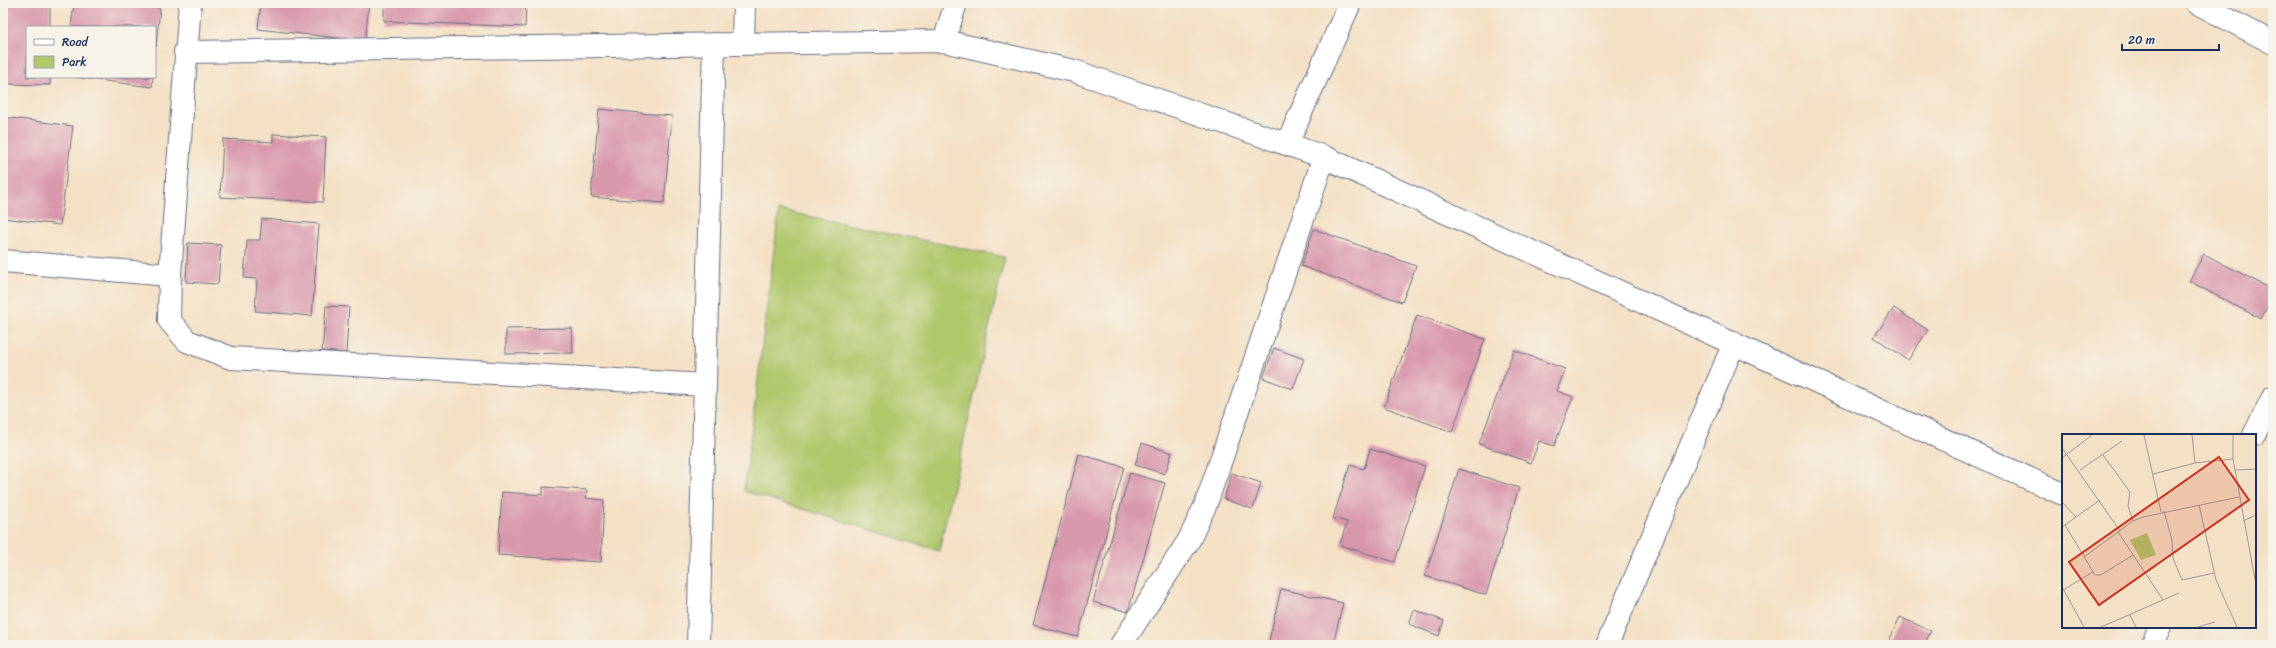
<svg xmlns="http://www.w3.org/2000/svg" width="2276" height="648" font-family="Sriracha,sans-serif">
<rect width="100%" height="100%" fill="#f7f3e8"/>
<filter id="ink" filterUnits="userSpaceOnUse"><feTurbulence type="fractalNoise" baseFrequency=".025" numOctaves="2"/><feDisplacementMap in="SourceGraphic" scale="8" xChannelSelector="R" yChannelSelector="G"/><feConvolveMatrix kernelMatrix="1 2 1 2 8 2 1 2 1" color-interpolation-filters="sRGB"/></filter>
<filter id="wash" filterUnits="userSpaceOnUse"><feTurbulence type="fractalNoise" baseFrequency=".012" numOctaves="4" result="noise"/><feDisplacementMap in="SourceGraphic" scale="16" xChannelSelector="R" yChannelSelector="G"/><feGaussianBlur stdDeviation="0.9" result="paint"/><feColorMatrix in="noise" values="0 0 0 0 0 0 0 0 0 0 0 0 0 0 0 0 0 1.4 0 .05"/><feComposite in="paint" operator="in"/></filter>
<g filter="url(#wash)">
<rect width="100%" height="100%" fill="#f4e0c5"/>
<path fill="#b0c76c" stroke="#667b65" d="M779,210L1005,257L939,551L744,491Z"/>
<g id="blocks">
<g fill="#d898ac">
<path d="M4,3H50V27H27V77H50V85L4,84Z"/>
<path d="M74,3H116L160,8L156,47L155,27H71Z"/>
<path d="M261,3H369L365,41L258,29Z"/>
<path d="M384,3H526L525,27L384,21Z"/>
<path d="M75,77H153L152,87Z"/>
<path d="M599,109L672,116L664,203L591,197Z"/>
<path d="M3,117L73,126L60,225L3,218Z"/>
<path d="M273,134L326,137L323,202L220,197L223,139L273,142Z"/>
<path d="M262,219L319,224L312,316L255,311L257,279L244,278L247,240H260Z"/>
<path d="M1314,229L1416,266L1402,302L1301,266Z"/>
<path d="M188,243L221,245L218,284L186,282Z"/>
<path d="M2204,254L2273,290V296L2261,319L2189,281Z"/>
<path d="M326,306L349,307L346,353L322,351Z"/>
<path d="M1894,308L1928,330L1908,360L1874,337Z"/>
<path d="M1417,315L1485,339L1452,432L1384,407Z"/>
<path d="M572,328L573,353L506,354V329Z"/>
<path d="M1274,348L1304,359L1293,389L1263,378Z"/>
<path d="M1514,350L1565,369L1557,391L1573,397L1554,446L1539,441L1531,463L1479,444Z"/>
<path d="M1142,443L1172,453L1165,474L1135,465Z"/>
<path d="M1370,449L1425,466L1395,562L1340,545L1347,522L1333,518L1350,465L1364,469Z"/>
<path d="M1079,454L1124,467L1078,637L1033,625Z"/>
<path d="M1459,469L1519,488L1486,595L1425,576Z"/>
<path d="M1130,473L1165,483L1128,612L1093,602Z"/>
<path d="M1232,473L1261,483L1253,509L1224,499Z"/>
<path d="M543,487L587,490L586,498L604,500L601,562L498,555L502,492L543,495Z"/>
<path d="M1281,589L1343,603L1333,645H1268Z"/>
<path d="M1414,610L1444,621L1439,636L1409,624Z"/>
<path d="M1900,617L1931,631L1924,645H1887Z"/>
</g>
</g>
</g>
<g filter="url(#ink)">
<use href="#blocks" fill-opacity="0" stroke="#676d82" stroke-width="1"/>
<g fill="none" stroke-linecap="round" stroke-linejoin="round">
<defs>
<g id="minor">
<path d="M190,3L170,275L169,320L187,341L231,358L705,385"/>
<path d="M2197,3L2273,43"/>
<path d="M944,41L956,3"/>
<path d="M743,44L744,3"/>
<path d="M185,52L944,41L1074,71L1324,157L2063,494"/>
<path d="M1287,144L1350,3"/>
<path d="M3,261L170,275"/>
<path d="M2254,435L2273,397"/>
<path d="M698,645L714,44"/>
<path d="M1121,645L1189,540L1206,504L1324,157"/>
<path d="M1607,645L1734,343"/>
<path d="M2152,645L2160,627"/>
</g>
</defs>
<use href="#minor" stroke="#676d82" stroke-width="24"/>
<use href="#minor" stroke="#fff" stroke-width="22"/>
</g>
</g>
<g transform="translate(2062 434)">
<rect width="194" height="194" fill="#f4e0c5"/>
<path d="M85,99L94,121L79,126L68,106Z" fill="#b0c76c"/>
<path fill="none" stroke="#9d999c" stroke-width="1" d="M82,1L99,78M130,1L133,29M171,1V25L194,151M0,14L58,97M41,21L68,58L66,72L71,87M0,24L30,1M18,36L60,7M173,36L194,35M91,40L133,29L171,25M0,68L14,83M137,71L154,146L175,193M102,77L110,106L111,124L120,146L152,139M181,87L194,81M3,91L33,141H39L71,121M0,93L38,66M56,98L101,166M22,123L71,87L81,83L177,63M0,153L22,193M1,156L31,138M68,181L74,193M39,193L117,159M136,193L153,188"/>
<path fill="#c8321e" fill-opacity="0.15" stroke="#c8321e" stroke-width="2" d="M157,23L187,66L37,171L7,128Z"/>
<rect width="194" height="194" fill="none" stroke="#1b2f5e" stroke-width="2"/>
</g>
<rect width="2276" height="648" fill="none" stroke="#f7f3e8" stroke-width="16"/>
<rect x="26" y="26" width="130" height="52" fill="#f7f3e8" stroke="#9fa5b1"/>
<rect x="34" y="39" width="20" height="6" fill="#ffffff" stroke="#9fa5b1"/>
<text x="62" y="46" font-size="12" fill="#1b2f5e">Road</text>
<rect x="34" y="56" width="20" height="12" fill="#b0c76c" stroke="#9fa5b1"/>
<text x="62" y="66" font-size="12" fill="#1b2f5e">Park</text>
<path d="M2122 44v6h97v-6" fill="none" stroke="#1b2f5e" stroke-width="2"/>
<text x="2128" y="44" font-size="12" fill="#1b2f5e" stroke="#f7f3e8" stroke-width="3" paint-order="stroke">20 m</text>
</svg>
